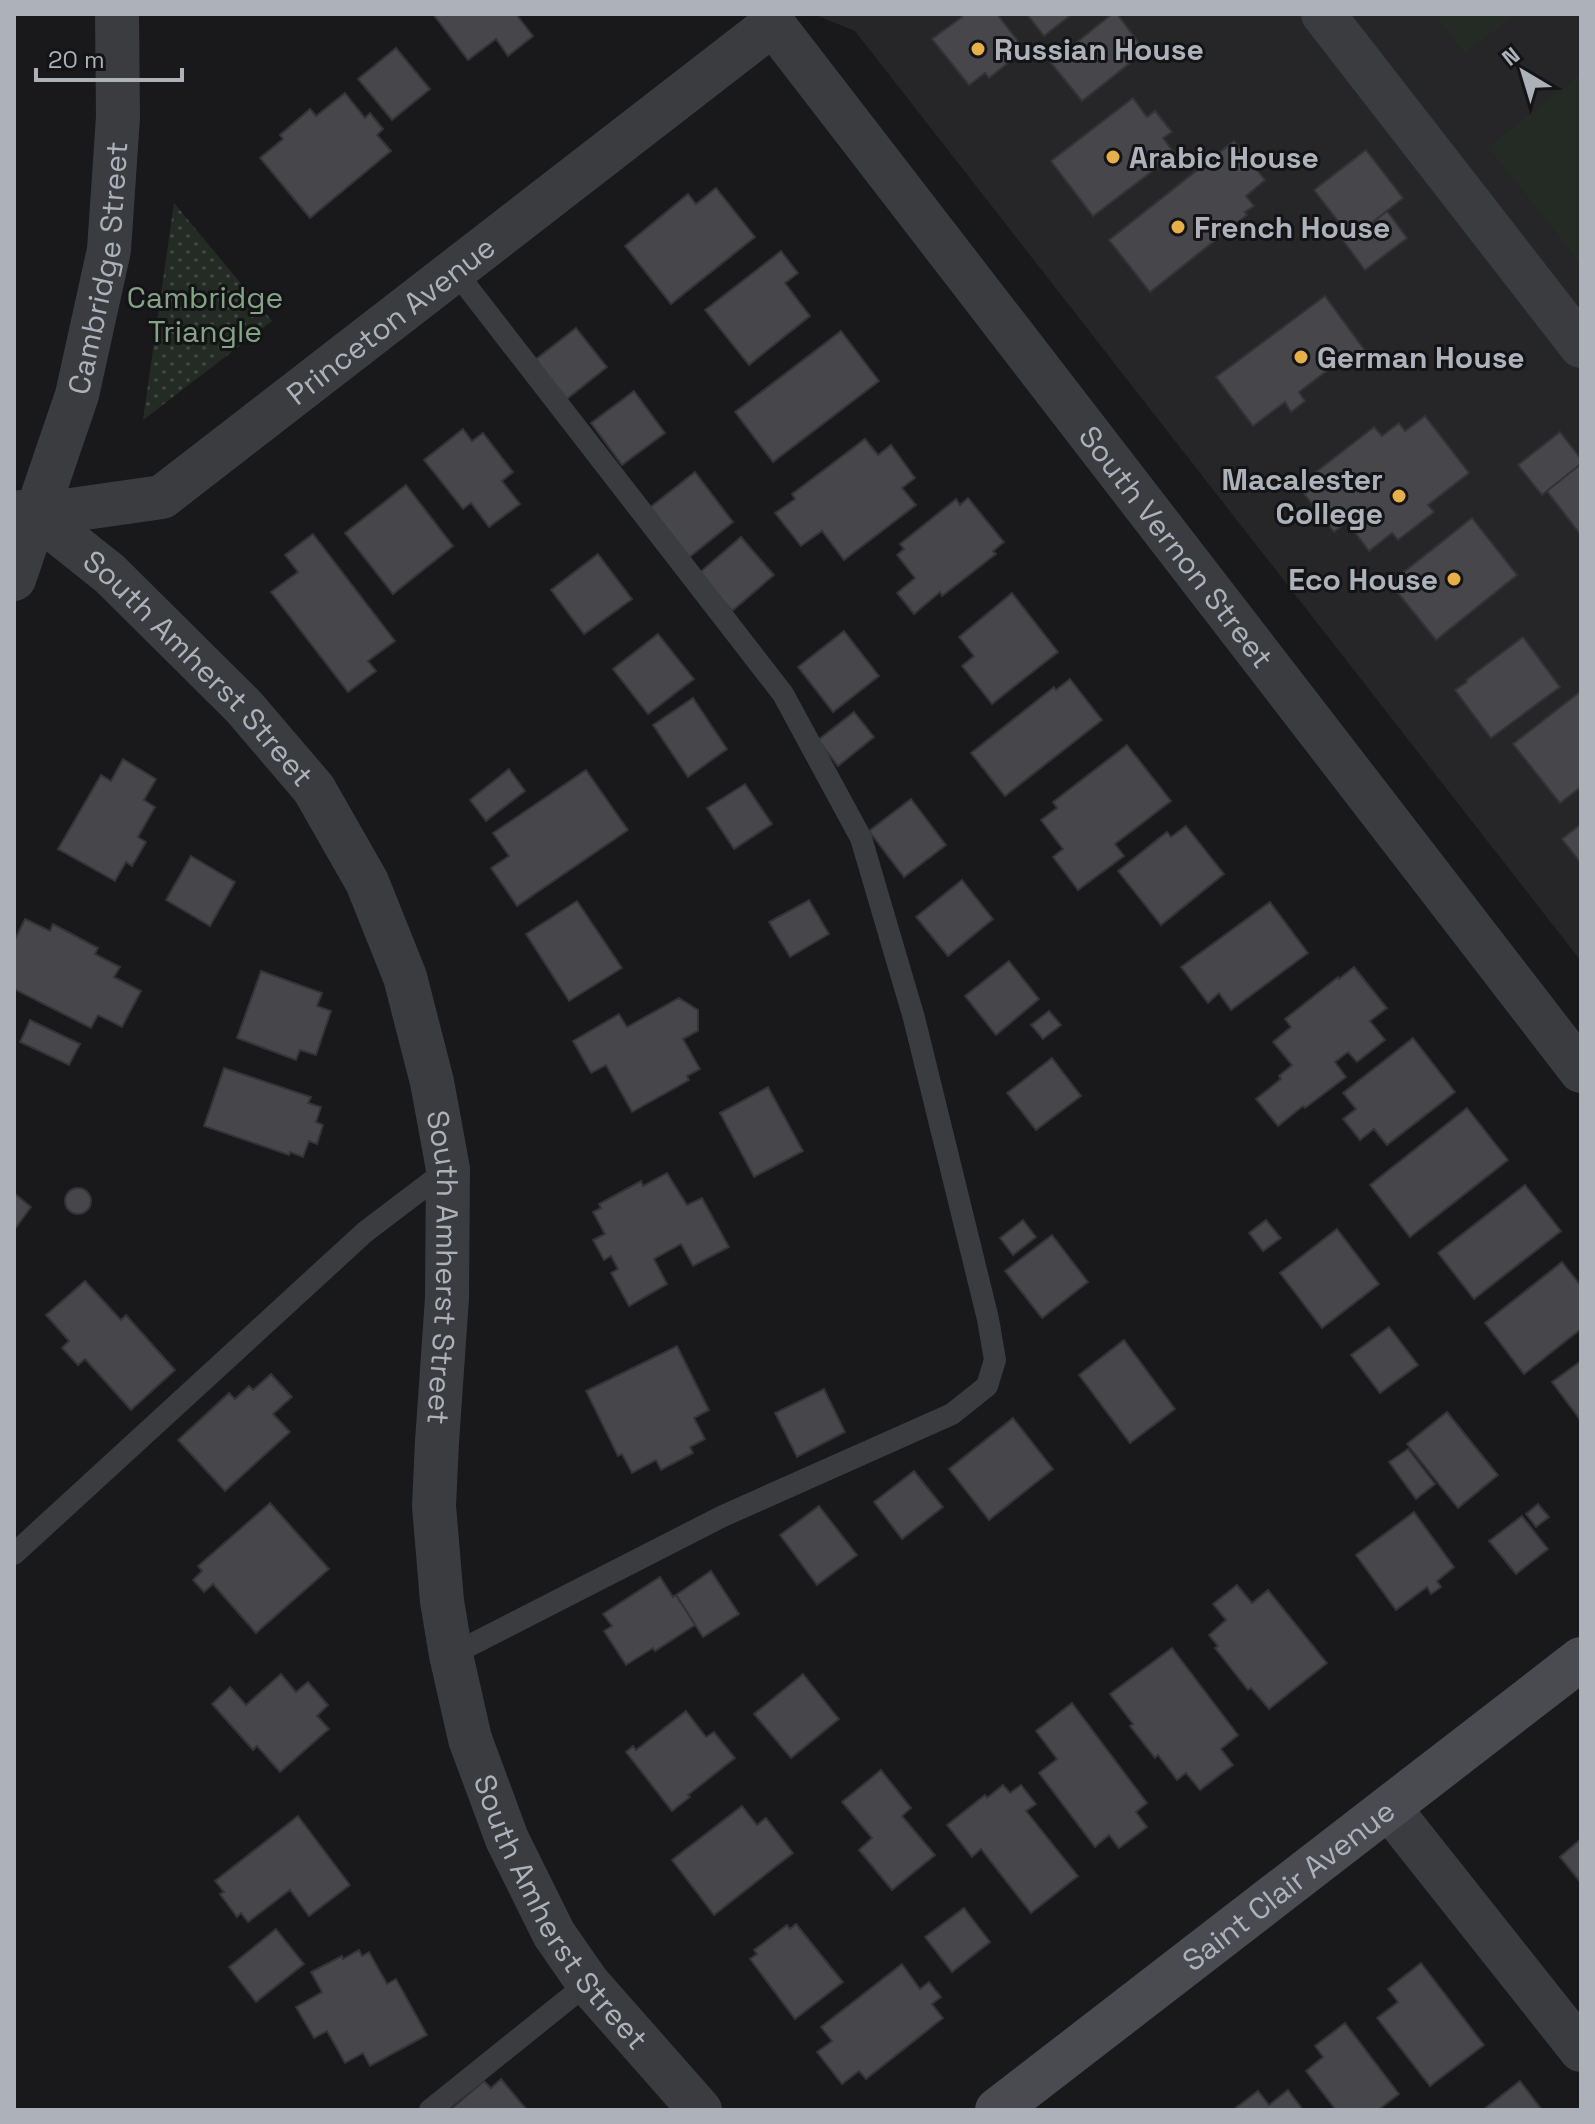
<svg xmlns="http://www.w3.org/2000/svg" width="1595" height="2124" font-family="'Space Grotesk',sans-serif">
<defs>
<pattern id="park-dots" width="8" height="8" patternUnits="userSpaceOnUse" patternTransform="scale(2)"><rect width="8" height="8" fill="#242b25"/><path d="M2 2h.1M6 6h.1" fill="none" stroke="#414743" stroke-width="1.8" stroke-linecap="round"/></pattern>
</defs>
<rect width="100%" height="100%" fill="#19191b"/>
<path fill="#262628" d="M813,14H1581V961L855,31Z"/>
<path fill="url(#park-dots)" d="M174,203L272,321L143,420Z"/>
<g fill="#242b25">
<path d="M1435,14H1516L1465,53Z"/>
<path d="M1581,74V264L1488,147Z"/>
</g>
<g fill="#47474b" stroke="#343437" stroke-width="2">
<path d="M433,14H516L533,36L508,56L496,39L468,60Z"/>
<path d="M960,14H997L1021,45L1010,53L1014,58L989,78L985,73L969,85L932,39L962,17Z"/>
<path d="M1027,14H1072L1044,36Z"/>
<path d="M1112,14H1117L1145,51L1082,101L1051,63Z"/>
<path d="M396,48L430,89L392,120L358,79Z"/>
<path d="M345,93L365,118L370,113L383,129L377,135L391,151L310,218L260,158L283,139L280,135L310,109L316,116Z"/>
<path d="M1133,98L1147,117L1155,111L1172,132L1163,138L1175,154L1093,216L1051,161Z"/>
<path d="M1234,141L1265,180L1246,196L1254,206L1245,212L1247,215L1150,292L1109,240Z"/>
<path d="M1366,150L1403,198L1352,239L1314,190Z"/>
<path d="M716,188L755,237L671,304L625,246L688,194L696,204Z"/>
<path d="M1387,211L1407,238L1365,270L1342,239L1348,234L1352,239Z"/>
<path d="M781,251L798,273L785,283L810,316L749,365L705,310Z"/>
<path d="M1325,296L1366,352L1343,370L1337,363L1299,392L1305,401L1291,412L1285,402L1253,426L1216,377Z"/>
<path d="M576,328L607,367L563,402L531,363Z"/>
<path d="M841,331L879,381L773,462L735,412Z"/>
<path d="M634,391L665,433L622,465L591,423Z"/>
<path d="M1425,416L1469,473L1428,505L1434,512L1398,540L1392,533L1369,551L1347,522L1334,532L1298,486L1374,427L1382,436L1399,423L1405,431Z"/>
<path d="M463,429L472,441L483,433L513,472L502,481L520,504L489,527L471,503L463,509L424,460Z"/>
<path d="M1560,432L1581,459V464L1542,495L1518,465Z"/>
<path d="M865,439L878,455L891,445L915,478L902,488L916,505L844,560L822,531L801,546L775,513L795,499L792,494Z"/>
<path d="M1581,464V535L1547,491Z"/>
<path d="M695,472L733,522L687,559L648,509Z"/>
<path d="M406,485L453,546L393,594L345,533Z"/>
<path d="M968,498L1004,542L993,551L996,554L942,596L940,592L914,614L897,593L915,578L897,555L904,549L900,544L956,499L960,505Z"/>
<path d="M1472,518L1517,575L1436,640L1390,583Z"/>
<path d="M313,534L395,641L368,661L376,671L348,692L271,592L298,572L285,555Z"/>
<path d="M741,537L774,575L732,611L699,573Z"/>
<path d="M598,554L632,599L584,634L551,590Z"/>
<path d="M1012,593L1058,652L992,704L962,666L974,656L959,637Z"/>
<path d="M844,631L879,676L833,712L798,667Z"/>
<path d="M658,634L694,679L648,714L613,669Z"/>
<path d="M1523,637L1560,687L1491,738L1455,690L1467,682L1466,680Z"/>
<path d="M1070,679L1102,720L1005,796L971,753L1054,687L1056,690Z"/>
<path d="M1581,691V787L1560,803L1513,744Z"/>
<path d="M693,698L727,749L688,777L653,725Z"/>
<path d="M854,712L874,737L838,766L818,740Z"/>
<path d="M1127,745L1171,801L1115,844L1124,856L1078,890L1053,857L1063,849L1041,820L1057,808L1053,802Z"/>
<path d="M123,759L156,779L144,800L155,807L138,837L146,842L132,866L126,862L115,881L58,849L101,775L111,781Z"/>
<path d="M509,769L525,791L486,821L470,800Z"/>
<path d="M586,770L628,830L517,906L491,868L509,856L493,833Z"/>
<path d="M745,784L772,824L734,849L707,808Z"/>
<path d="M911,799L946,845L904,877L869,831Z"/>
<path d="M1581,824V863L1562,839Z"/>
<path d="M1186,826L1224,874L1161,925L1118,871L1167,832L1171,837Z"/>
<path d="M191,856L235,882L210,926L166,900Z"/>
<path d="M962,880L993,919L948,956L916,917Z"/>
<path d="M809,900L829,934L790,957L769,922Z"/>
<path d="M577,901L622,968L569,1001L526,934Z"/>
<path d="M1270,902L1308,953L1231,1010L1219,993L1208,1003L1181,967Z"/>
<path d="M25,919L50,931L53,924L98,948L95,954L120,967L114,977L141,991L122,1027L98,1015L91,1028L14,989V941Z"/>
<path d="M1009,961L1039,999L996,1035L965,996Z"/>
<path d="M1354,967L1387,1008L1370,1021L1385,1040L1357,1062L1348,1052L1335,1062L1346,1077L1305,1108L1303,1106L1278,1126L1256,1099L1281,1079L1279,1076L1292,1065L1273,1042L1291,1027L1285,1019L1338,977L1339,979Z"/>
<path d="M261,971L322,993L317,1006L331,1011L316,1055L300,1050L296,1060L237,1038Z"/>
<path d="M679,998L698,1010V1031L683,1039L700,1069L687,1076L689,1080L632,1112L606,1065L591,1073L573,1041L619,1014L627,1027Z"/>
<path d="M1049,1011L1061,1025L1043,1039L1031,1025Z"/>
<path d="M30,1020L80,1044L69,1065L20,1042Z"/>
<path d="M1413,1038L1455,1092L1387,1145L1374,1129L1360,1140L1343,1119L1356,1109L1343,1093Z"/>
<path d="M1052,1058L1081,1096L1036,1130L1007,1093Z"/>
<path d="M224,1068L311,1097L308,1103L321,1107L316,1122L323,1125L317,1144L309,1141L303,1157L290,1152L289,1155L204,1126Z"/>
<path d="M768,1087L803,1151L754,1177L720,1113Z"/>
<path d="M1467,1108L1508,1160L1410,1237L1370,1185Z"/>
<path d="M667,1173L687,1205L702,1198L729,1247L693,1266L681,1244L654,1259L667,1284L629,1306L611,1273L618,1269L611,1256L604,1260L593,1240L605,1234L593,1212L601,1208L599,1204L641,1181L643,1186Z"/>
<path d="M1525,1185L1561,1231L1474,1299L1438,1253Z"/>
<circle cx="78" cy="1201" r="13"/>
<path d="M14,1193L31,1207L14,1230Z"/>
<path d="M1023,1220L1036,1237L1013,1255L1000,1238Z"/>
<path d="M1266,1220L1281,1238L1263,1251L1249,1233Z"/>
<path d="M1337,1229L1379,1284L1322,1328L1280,1273Z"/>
<path d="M1052,1235L1088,1282L1042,1318L1005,1271Z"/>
<path d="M1562,1262L1581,1286V1329L1524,1374L1485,1323Z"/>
<path d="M85,1281L121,1320L126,1315L175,1370L131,1410L85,1359L78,1365L62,1348L69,1341L46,1315Z"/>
<path d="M1389,1327L1418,1365L1380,1393L1351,1355Z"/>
<path d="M1124,1340L1175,1409L1130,1443L1079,1375Z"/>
<path d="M677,1346L709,1410L694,1418L705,1439L690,1447L693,1453L661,1470L656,1460L632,1473L622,1454L618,1456L586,1391Z"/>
<path d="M1581,1361V1421L1552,1382Z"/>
<path d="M271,1374L292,1397L273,1414L290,1432L225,1491L178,1440L229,1393L235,1399L249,1386L253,1390Z"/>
<path d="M824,1389L845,1432L797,1457L775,1413Z"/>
<path d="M1447,1412L1498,1475L1458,1508L1407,1444Z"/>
<path d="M1013,1418L1053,1469L989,1520L949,1469Z"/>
<path d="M1408,1449L1435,1484L1416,1499L1389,1462Z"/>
<path d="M914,1471L943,1507L902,1539L874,1502Z"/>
<path d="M270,1503L329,1569L256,1633L213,1584L204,1592L193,1580L202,1571L198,1566Z"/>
<path d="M1538,1504L1549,1517L1536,1527L1526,1514Z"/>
<path d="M819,1506L857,1555L817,1585L780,1535Z"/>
<path d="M1414,1512L1454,1567L1437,1581L1441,1587L1431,1594L1427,1587L1396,1610L1356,1555Z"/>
<path d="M1522,1516L1548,1549L1516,1574L1489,1541Z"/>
<path d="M711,1571L739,1614L703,1637L676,1595Z"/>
<path d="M660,1577L673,1597L676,1595L695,1625L655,1651L653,1648L626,1665L604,1631L612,1626L603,1614Z"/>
<path d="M1237,1585L1252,1603L1268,1590L1327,1663L1269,1709L1251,1688L1248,1690L1215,1648L1218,1646L1209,1635L1226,1620L1213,1604Z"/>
<path d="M1172,1648L1238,1735L1221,1749L1233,1765L1200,1790L1186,1773L1177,1780L1158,1755L1155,1758L1130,1726L1133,1724L1110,1694Z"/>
<path d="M281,1674L296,1692L308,1682L328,1705L317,1716L329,1729L280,1772L257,1746L253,1750L212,1704L230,1687L246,1705Z"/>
<path d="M803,1674L839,1719L791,1758L754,1714Z"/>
<path d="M1072,1703L1147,1803L1136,1812L1147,1827L1119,1848L1109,1835L1095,1847L1039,1773L1057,1759L1036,1731Z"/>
<path d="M686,1711L706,1737L714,1732L735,1758L688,1795L690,1797L672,1811L626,1752L633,1746L636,1750Z"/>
<path d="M881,1770L911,1808L902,1816L935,1855L892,1890L859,1850L872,1838L842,1802Z"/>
<path d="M1003,1785L1010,1793L1021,1785L1036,1804L1026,1811L1078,1876L1031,1913L981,1849L972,1857L947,1825L985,1795L987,1798Z"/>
<path d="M742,1806L757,1825L766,1818L793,1853L714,1915L672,1860Z"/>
<path d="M298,1816L350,1885L309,1916L290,1890L248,1922L241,1913L237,1917L220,1894L224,1892L215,1881Z"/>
<path d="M1581,1839V1883L1560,1857Z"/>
<path d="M964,1908L990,1942L952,1972L925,1937Z"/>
<path d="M796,1924L843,1982L795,2019L750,1959L757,1954L754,1950L787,1925L790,1929Z"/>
<path d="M276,1929L304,1964L256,2002L229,1967Z"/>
<path d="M359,1950L362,1956L369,1952L387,1984L396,1979L427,2035L370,2066L363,2053L345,2063L327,2031L314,2038L296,2007L322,1992L311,1972L342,1956L343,1959Z"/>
<path d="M1421,1963L1484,2045L1430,2086L1377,2018L1398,2002L1388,1989Z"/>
<path d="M902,1964L920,1989L929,1982L941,1997L932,2004L943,2018L866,2079L859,2071L842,2084L817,2052L832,2041L821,2027Z"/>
<path d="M1345,2023L1399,2094L1378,2110H1336L1306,2071L1323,2057L1315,2046Z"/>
<path d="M501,2079L527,2110H450L484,2081L491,2088Z"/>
<path d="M1520,2081L1542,2110H1483Z"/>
<path d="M1288,2090L1303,2110H1233L1258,2091L1269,2105Z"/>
</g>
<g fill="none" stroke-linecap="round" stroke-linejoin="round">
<g stroke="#3b3c40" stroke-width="22">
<path d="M14,1554L365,1232L448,1169"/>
<path d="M451,1655L723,1516L952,1414L987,1386L995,1360L988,1319L914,1018L861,838L783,694L455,271"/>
<path d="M430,2110L588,1983"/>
</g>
<g stroke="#3b3c40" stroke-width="44">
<path d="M1323,14L1581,346"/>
<path id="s1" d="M20,512L36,515L110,574L244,707L314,789L367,882L405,977L432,1082L448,1169L447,1298L437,1442L434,1506L442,1601L451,1655L470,1739L507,1839L554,1934L588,1983L700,2110"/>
<path id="s2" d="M36,515L77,395L109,250L118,117L117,14"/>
<path id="s3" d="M14,579L36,515L162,497L773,24L1581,1071"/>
<path d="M1389,1808L1581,2050"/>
</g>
<path stroke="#494b50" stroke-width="44" id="s4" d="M997,2110L1581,1659"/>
</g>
<g fill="#e6af47" stroke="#141417" stroke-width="3">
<circle cx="978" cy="49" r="8"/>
<circle cx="1113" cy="157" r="8"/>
<circle cx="1178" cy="227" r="8"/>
<circle cx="1301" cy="357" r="8"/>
<circle cx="1399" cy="496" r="8"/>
<circle cx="1454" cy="579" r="8"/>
</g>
<g text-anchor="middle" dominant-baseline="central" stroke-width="6" stroke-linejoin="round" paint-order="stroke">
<g font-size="30" font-weight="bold" fill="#adb1ba" stroke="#141417" text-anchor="start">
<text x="994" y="49">Russian House</text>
<text x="1129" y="157">Arabic House</text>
<text x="1194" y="227">French House</text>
<text x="1317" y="357">German House</text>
<text x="1383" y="479" text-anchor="end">Macalester<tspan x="1383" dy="34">College</tspan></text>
<text x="1438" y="579" text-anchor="end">Eco House</text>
</g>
<g font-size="30" fill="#adb1ba" stroke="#141417">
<text stroke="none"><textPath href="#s2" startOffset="256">Cambridge Street</textPath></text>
<text stroke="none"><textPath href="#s3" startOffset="484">Princeton Avenue</textPath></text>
<text stroke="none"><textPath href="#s3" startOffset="1628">South Vernon Street</textPath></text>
<text stroke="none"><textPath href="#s1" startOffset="240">South Amherst Street</textPath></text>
<text stroke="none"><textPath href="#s1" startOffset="912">South Amherst Street</textPath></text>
<text stroke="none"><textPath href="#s4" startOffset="368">Saint Clair Avenue</textPath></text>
<text stroke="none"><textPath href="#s1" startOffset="1584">South Amherst Street</textPath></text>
</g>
<g font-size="30" fill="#85a387" stroke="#141417">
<text x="205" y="297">Cambridge<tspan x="205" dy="34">Triangle</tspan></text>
</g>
</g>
<rect width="1595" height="2124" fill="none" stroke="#adb1ba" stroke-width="32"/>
<g transform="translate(1523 72) rotate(322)" stroke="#141417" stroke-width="6" paint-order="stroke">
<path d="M0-6L14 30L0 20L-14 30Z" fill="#adb1ba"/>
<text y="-12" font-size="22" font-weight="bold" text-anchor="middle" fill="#adb1ba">N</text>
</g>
<path d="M36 68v12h146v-12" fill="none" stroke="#adb1ba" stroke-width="4"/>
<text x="48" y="68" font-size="24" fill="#adb1ba" stroke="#141417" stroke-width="6" paint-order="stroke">20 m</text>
</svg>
